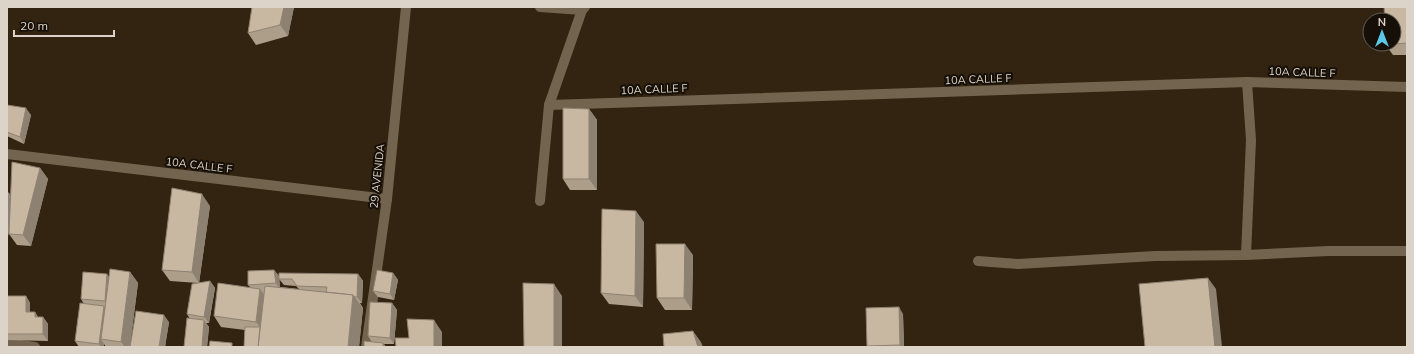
<svg xmlns="http://www.w3.org/2000/svg" width="1414" height="354" font-family="Mulish,sans-serif">
<rect width="100%" height="100%" fill="#322411"/>
<g fill="none" stroke-linecap="round" stroke-linejoin="round">
<g stroke="#73644f" stroke-width="10">
<path d="M540,7L582,10"/>
<path d="M549,105L1247,82L1407,87"/>
<path d="M7,154L387,199"/>
<path d="M540,201L549,105L582,10L585,7"/>
<path d="M1246,255L1251,140L1247,82"/>
<path d="M978,261L1018,264L1155,256L1246,255L1328,251H1407"/>
<path d="M7,343L35,347"/>
<path d="M366,347L387,199L406,7"/>
</g>
</g>
<g fill="#ad9e8a">
<path d="M294,7L288,36L256,45L248,33Z"/>
<path d="M1407,7V55H1393L1385,44H1394V20Z"/>
<path d="M7,105L31,115L24,144L7,136Z"/>
<path d="M589,109L597,120V190H570L563,179Z"/>
<path d="M40,168L48,179L31,246L17,245L9,234L10,224L7,242V193L11,196Z"/>
<path d="M210,206L199,283L210,281L215,288L209,323H206L209,327L207,347H184L190,319L187,314L198,283L170,281L162,270Z"/>
<path d="M644,222L643,307L609,304L601,293Z"/>
<path d="M693,255L692,310H665L657,298Z"/>
<path d="M274,270L279,276L280,287L299,289L296,286L284,285L279,279L358,274L363,281L362,303H360L363,308L359,347H244L245,330L221,327L214,316L250,287L248,285Z"/>
<path d="M130,272L138,283L130,345L169,322L165,347H106L104,344V347H79L75,341L84,304L81,299L109,276Z"/>
<path d="M393,273L398,280L394,300L378,297L373,291Z"/>
<path d="M7,296H26L30,303V312H35L38,317H43L48,324V341L7,340Z"/>
<path d="M392,303L397,310L394,344H384L386,347H364L372,342L368,336Z"/>
<path d="M903,314L904,347H868L867,346Z"/>
</g>
<g fill="#8d8171">
<path d="M284,7H294L288,36L280,25Z"/>
<path d="M26,108L31,115L24,144L20,137Z"/>
<path d="M589,109L597,120V190L589,179Z"/>
<path d="M40,168L48,179L31,246L23,235Z"/>
<path d="M9,193L14,200L7,242V206Z"/>
<path d="M202,194L210,206L199,283L192,272Z"/>
<path d="M636,211L644,222L643,307L635,296Z"/>
<path d="M685,244L693,255L692,310L684,298Z"/>
<path d="M274,270L279,276L280,290L276,283Z"/>
<path d="M130,272L138,283L130,347H125L121,342Z"/>
<path d="M393,273L398,280L394,300L390,294Z"/>
<path d="M107,274L112,281L105,301Z"/>
<path d="M358,274L363,281L362,303L357,297Z"/>
<path d="M1208,278L1216,289L1222,347H1215Z"/>
<path d="M210,281L215,288L209,323L204,317Z"/>
<path d="M554,284L562,296V347H554Z"/>
<path d="M260,289L268,300L264,332L256,322Z"/>
<path d="M353,295L363,308L359,347H348Z"/>
<path d="M26,296L30,303V319L26,312Z"/>
<path d="M392,303L397,310L394,344L390,338Z"/>
<path d="M104,306L108,313L101,339L104,344V347H101L99,344Z"/>
<path d="M899,307L903,314L904,347H901L900,345Z"/>
<path d="M35,312L39,319L35,317Z"/>
<path d="M164,315L169,322L165,347H159Z"/>
<path d="M43,317L48,324V341L43,334Z"/>
<path d="M204,320L209,327L207,347H202Z"/>
<path d="M434,320L442,332V347H434Z"/>
<path d="M693,331L701,342L703,347H698Z"/>
<path d="M383,343L386,347H383Z"/>
</g>
<g fill="#c9b8a1" stroke="#8d8171">
<path d="M252,7H284L280,25L248,33Z"/>
<path d="M1384,7H1407V43L1394,44V20H1385Z"/>
<path d="M7,105L26,108L20,137L7,132Z"/>
<path d="M563,108L589,109V179H563Z"/>
<path d="M12,162L40,168L23,235L9,234Z"/>
<path d="M172,188L202,194L192,272L162,270Z"/>
<path d="M7,193H9L7,206Z"/>
<path d="M602,209L636,211L635,296L601,293Z"/>
<path d="M656,244H685L684,298H657Z"/>
<path d="M110,269L130,272L121,342L101,339Z"/>
<path d="M274,270L276,283L248,285V271Z"/>
<path d="M377,270L393,273L390,294L373,291Z"/>
<path d="M83,272L107,274L105,301L81,299Z"/>
<path d="M279,273L358,274L357,297H355L353,295L326,292L327,287L297,286L292,279H279Z"/>
<path d="M1208,278L1215,347H1145L1139,284Z"/>
<path d="M210,281L204,317L187,314L192,284Z"/>
<path d="M218,283L260,289L256,322L214,316Z"/>
<path d="M523,283L554,284V347H524Z"/>
<path d="M265,286L353,295L348,347H258Z"/>
<path d="M7,296H26V312H35V317H43V334H7Z"/>
<path d="M370,302L392,303L390,338L368,336Z"/>
<path d="M80,303L104,306L99,344L75,341Z"/>
<path d="M899,307L900,345L867,346L866,308Z"/>
<path d="M136,311L164,315L159,347H130Z"/>
<path d="M187,318L204,320L202,347H184Z"/>
<path d="M407,319L434,320V347H396L395,338H409Z"/>
<path d="M245,327H260L258,347H244Z"/>
<path d="M693,331L698,347H664L663,334Z"/>
<path d="M210,341L232,343V347H209Z"/>
<path d="M364,341L383,343V347H364Z"/>
</g>
<g text-anchor="middle" dominant-baseline="central" stroke-width="4" stroke-linejoin="round" paint-order="stroke">
<g font-size="11" fill="#ddd4c9" stroke="#150f07">
<text transform="translate(1302 72) rotate(2)">10A CALLE F</text>
<text transform="translate(978 79) rotate(-2)">10A CALLE F</text>
<text transform="translate(654 89) rotate(-2)">10A CALLE F</text>
<text transform="translate(199 165) rotate(7)">10A CALLE F</text>
<text transform="translate(377 176) rotate(-84)">29 AVENIDA</text>
</g>
</g>
<rect width="1414" height="354" fill="none" stroke="#ddd4c9" stroke-width="16"/>
<g transform="translate(1382 32)"><circle r="19" fill="#150f07" stroke="#655e55"/>
<path d="M0-3L7 15L0 10L-7 15Z" fill="#5bc8e6"/>
<text y="-6" font-size="11" font-weight="bold" text-anchor="middle" fill="#ddd4c9">N</text>
</g>
<path d="M14 30v6h100v-6" fill="none" stroke="#ddd4c9" stroke-width="2"/>
<text x="20" y="30" font-size="12" fill="#ddd4c9" stroke="#150f07" stroke-width="3" paint-order="stroke">20 m</text>
</svg>
